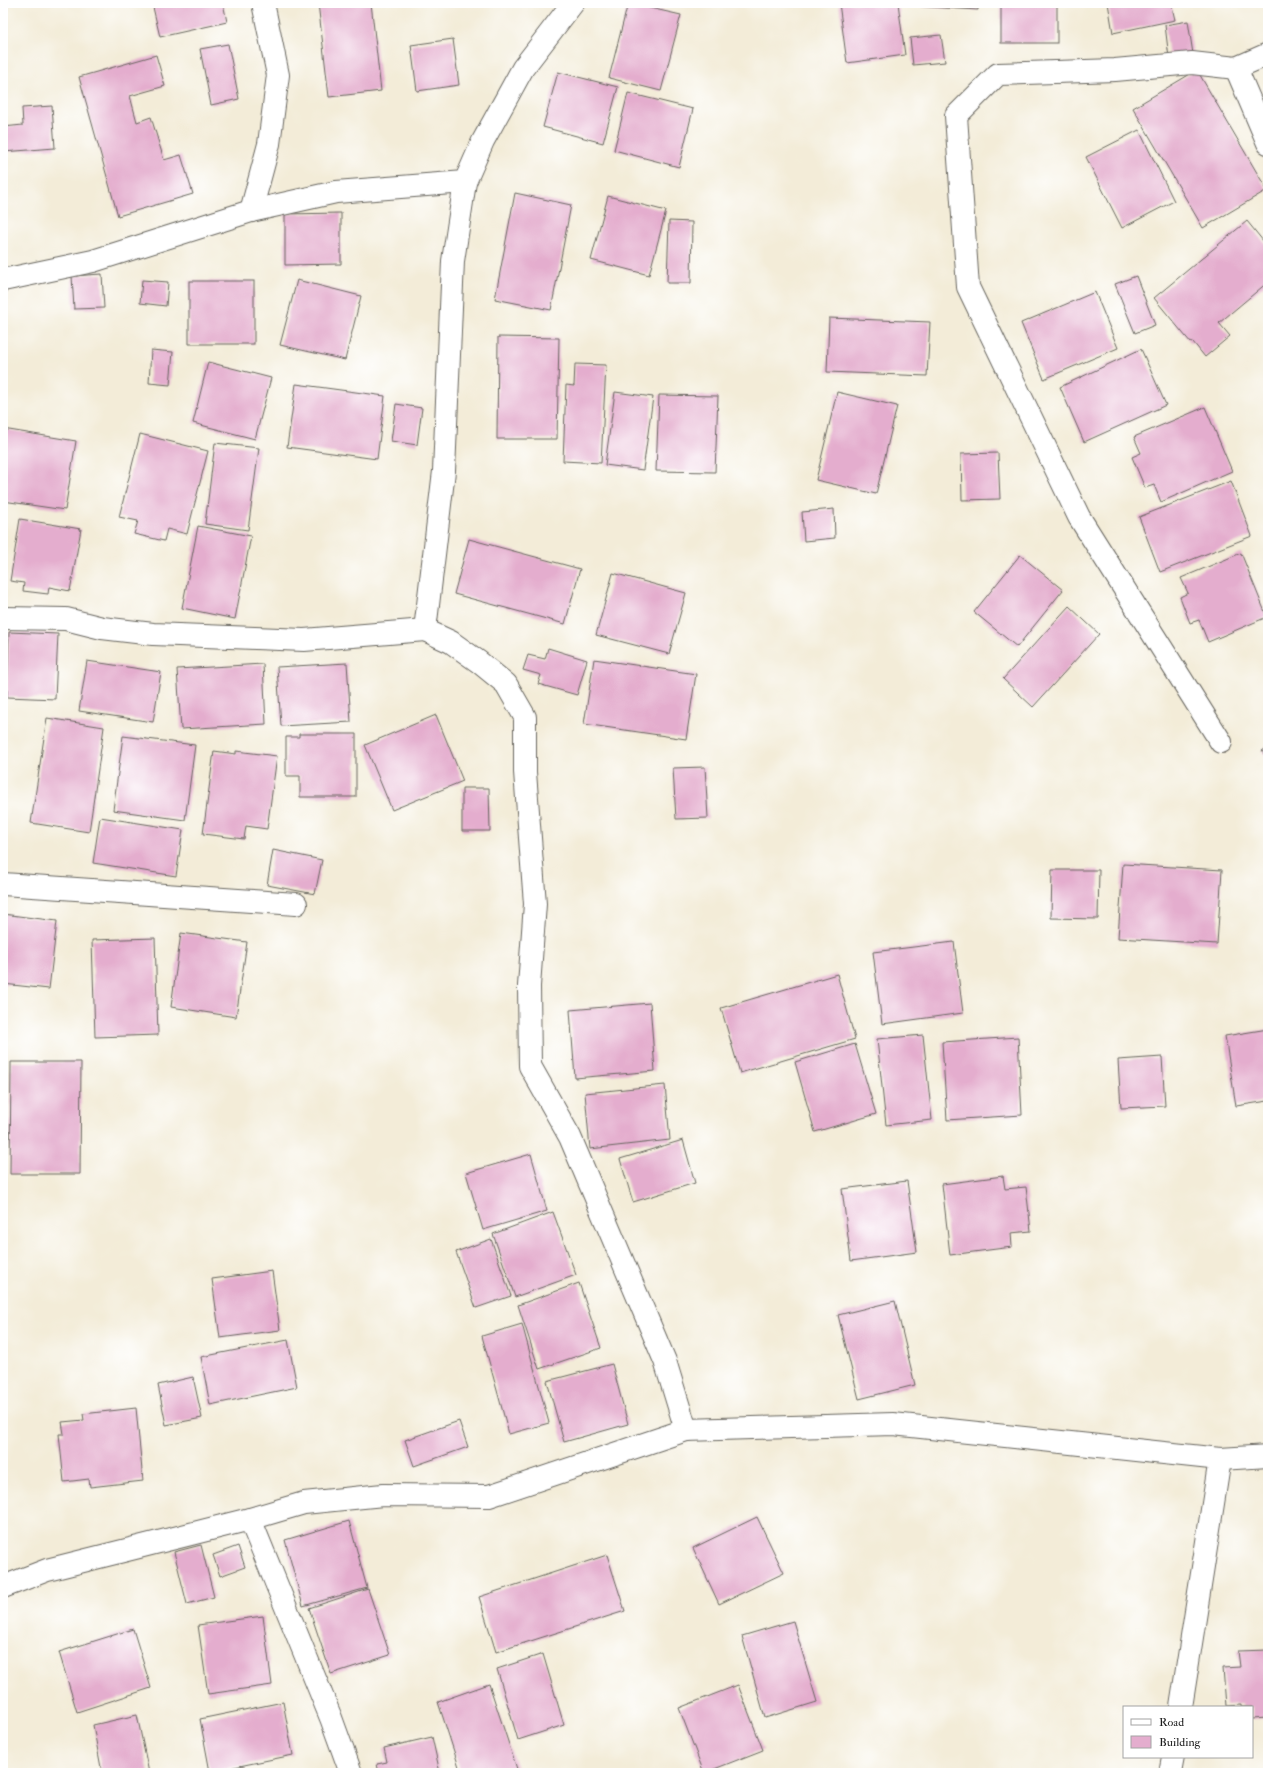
<svg xmlns="http://www.w3.org/2000/svg" width="1271" height="1776" font-family="'IM FELL Double Pica',serif">
<rect width="100%" height="100%" fill="#fff"/>
<filter id="ink" filterUnits="userSpaceOnUse"><feTurbulence type="fractalNoise" baseFrequency=".025" numOctaves="2"/><feDisplacementMap in="SourceGraphic" scale="8" xChannelSelector="R" yChannelSelector="G"/><feConvolveMatrix kernelMatrix="1 2 1 2 8 2 1 2 1" color-interpolation-filters="sRGB"/></filter>
<filter id="wash" filterUnits="userSpaceOnUse"><feTurbulence type="fractalNoise" baseFrequency=".012" numOctaves="4" result="noise"/><feDisplacementMap in="SourceGraphic" scale="16" xChannelSelector="R" yChannelSelector="G"/><feGaussianBlur stdDeviation="0.9" result="paint"/><feColorMatrix in="noise" values="0 0 0 0 0 0 0 0 0 0 0 0 0 0 0 0 0 1.4 0 .05"/><feComposite in="paint" operator="in"/></filter>
<g filter="url(#wash)">
<rect width="100%" height="100%" fill="#f3ecd8"/>
<g id="blocks">
<g fill="#e4adce">
<path d="M152,3H223L227,22L160,37Z"/>
<path d="M318,3H371L381,91L329,97Z"/>
<path d="M628,3L681,15L661,91L609,78Z"/>
<path d="M839,3H898L905,55L847,63Z"/>
<path d="M913,3H978V10L912,6Z"/>
<rect x="1001" y="3" width="56" height="40"/>
<path d="M1108,3H1171L1175,20L1113,33Z"/>
<path d="M1241,3H1262V4L1242,6Z"/>
<path d="M1188,21L1193,54L1169,58L1165,25Z"/>
<path d="M941,35L945,62L913,65L910,38Z"/>
<path d="M453,39L459,85L417,91L411,45Z"/>
<path d="M228,44L239,99L211,105L200,49Z"/>
<path d="M156,55L165,86L130,96L137,122L151,117L164,160L181,155L193,194L118,216L79,77Z"/>
<path d="M1197,70L1267,190L1203,228L1133,108Z"/>
<path d="M558,72L618,87L603,143L543,127Z"/>
<path d="M628,93L693,109L679,167L614,150Z"/>
<path d="M52,106L55,148L3,152V127L23,125L22,108Z"/>
<path d="M1139,130L1174,201L1122,228L1086,157Z"/>
<path d="M515,193L571,205L551,310L495,299Z"/>
<path d="M608,196L666,211L649,275L591,260Z"/>
<path d="M341,213V264L285,265V214Z"/>
<path d="M669,221L692,222L691,283H667Z"/>
<path d="M1247,221L1268,247V282L1219,323L1230,336L1205,357L1193,342L1191,343L1154,298Z"/>
<path d="M102,274L104,308L74,309L72,276Z"/>
<path d="M1136,276L1155,325L1135,333L1115,284Z"/>
<path d="M142,280L168,282L166,306L140,303Z"/>
<path d="M297,280L361,296L345,360L280,345Z"/>
<rect x="189" y="281" width="65" height="63"/>
<path d="M1095,292L1118,348L1044,379L1021,323Z"/>
<path d="M829,318L930,322L927,376L827,372Z"/>
<path d="M498,337L559,338L557,439H497Z"/>
<path d="M1141,349L1166,405L1084,442L1060,387Z"/>
<path d="M151,350L173,352L170,385L149,383Z"/>
<path d="M208,362L271,378L255,439L193,423Z"/>
<path d="M575,364L606,365L601,463L563,461L566,385L574,386Z"/>
<path d="M296,384L385,396L377,459L287,447Z"/>
<path d="M615,392L653,397L643,470L605,465Z"/>
<path d="M837,392L897,406L876,494L816,480Z"/>
<path d="M659,395L718,396L715,472L656,471Z"/>
<path d="M396,404L422,408L417,445L391,441Z"/>
<path d="M1205,407L1232,471L1161,502L1154,485L1145,488L1132,457L1141,453L1134,437Z"/>
<path d="M3,429L76,441L65,510L3,501Z"/>
<path d="M140,434L208,451L187,534L167,529L164,541L134,534L138,521L119,517Z"/>
<path d="M215,443L259,448L248,530L205,524Z"/>
<path d="M998,453L1000,499L962,500L961,454Z"/>
<path d="M1231,481L1252,536L1160,572L1139,517Z"/>
<path d="M834,509L835,538L804,541L802,512Z"/>
<path d="M20,519L81,529L70,591L49,587L48,594L23,591L24,583L10,581Z"/>
<path d="M198,526L251,536L235,619L182,608Z"/>
<path d="M469,539L580,569L565,624L454,594Z"/>
<path d="M1241,553L1267,617L1208,642L1199,620L1190,623L1180,597L1188,593L1181,578Z"/>
<path d="M1020,555L1063,590L1017,647L974,612Z"/>
<path d="M613,573L686,593L669,654L596,635Z"/>
<path d="M1069,606L1099,634L1033,707L1003,679Z"/>
<path d="M9,632L58,634L55,699L7,697Z"/>
<path d="M548,648L587,660L577,695L538,684L541,675L523,670L528,655L545,659Z"/>
<path d="M594,659L696,674L686,739L584,724Z"/>
<path d="M87,661L161,672L153,722L79,711Z"/>
<path d="M347,663L351,722L281,726L277,667Z"/>
<path d="M263,664L266,724L181,729L177,669Z"/>
<path d="M436,715L463,781L392,810L365,745Z"/>
<path d="M47,718L104,727L89,832L31,823Z"/>
<path d="M299,734H356V797H300V776H286V737H299Z"/>
<path d="M123,736L195,745L185,820L113,810Z"/>
<path d="M1268,747V759L1262,751Z"/>
<path d="M214,751L236,754V751L277,756L267,829L246,826L244,839L203,834Z"/>
<path d="M705,767L708,818L676,819L673,768Z"/>
<path d="M462,788H489L490,831H462Z"/>
<path d="M100,817L183,830L176,876L93,863Z"/>
<path d="M273,850L322,860L315,894L267,885Z"/>
<path d="M1123,864L1222,870L1217,944L1118,938Z"/>
<path d="M1052,870H1099L1098,919L1051,918Z"/>
<path d="M3,914L57,921L49,989L3,984Z"/>
<path d="M181,933L247,942L236,1017L171,1007Z"/>
<path d="M155,938L158,1035L95,1037L92,940Z"/>
<path d="M954,942L963,1013L882,1024L873,952Z"/>
<path d="M837,974L855,1039L740,1073L721,1008Z"/>
<path d="M650,1003L655,1071L575,1078L570,1010Z"/>
<path d="M1268,1029V1101L1236,1106L1225,1036Z"/>
<path d="M923,1035L932,1120L886,1125L877,1039Z"/>
<path d="M1018,1037L1022,1115L947,1120L942,1042Z"/>
<path d="M855,1044L876,1114L815,1132L795,1062Z"/>
<path d="M1162,1057L1165,1106L1121,1108L1118,1060Z"/>
<path d="M11,1062H81L80,1174H10Z"/>
<path d="M665,1085L670,1140L590,1149L585,1093Z"/>
<path d="M683,1140L695,1183L633,1202L620,1159Z"/>
<path d="M531,1154L547,1211L483,1230L466,1173Z"/>
<path d="M1003,1176L1005,1189L1026,1187L1031,1231L1011,1233L1012,1247L950,1255L942,1184Z"/>
<path d="M907,1181L917,1252L851,1261L842,1189Z"/>
<path d="M553,1212L576,1275L515,1297L493,1234Z"/>
<path d="M491,1239L511,1296L476,1308L456,1252Z"/>
<path d="M272,1271L280,1330L220,1338L212,1279Z"/>
<path d="M579,1283L601,1348L539,1369L518,1305Z"/>
<path d="M895,1301L915,1385L859,1399L838,1315Z"/>
<path d="M522,1324L549,1423L509,1434L482,1336Z"/>
<path d="M288,1340L297,1387L210,1405L201,1357Z"/>
<path d="M612,1364L628,1424L564,1442L547,1381Z"/>
<path d="M193,1377L202,1418L166,1425L158,1385Z"/>
<path d="M136,1408L143,1481L90,1487L89,1479L64,1482L59,1434H64L62,1422L84,1420L83,1414Z"/>
<path d="M459,1421L468,1447L414,1466L405,1440Z"/>
<path d="M757,1517L784,1573L719,1604L693,1548Z"/>
<path d="M349,1521L367,1588L303,1606L285,1540Z"/>
<path d="M201,1545L214,1597L187,1604L174,1552Z"/>
<path d="M238,1546L245,1567L220,1576L213,1555Z"/>
<path d="M607,1555L625,1611L496,1652L479,1597Z"/>
<path d="M368,1589L390,1655L331,1674L309,1608Z"/>
<path d="M263,1616L272,1685L208,1694L198,1625Z"/>
<path d="M793,1621L817,1702L765,1718L742,1636Z"/>
<path d="M133,1629L151,1688L77,1712L59,1652Z"/>
<path d="M1268,1650V1718L1252,1719V1707H1242V1705L1226,1706L1223,1668L1240,1667L1238,1651Z"/>
<path d="M543,1654L564,1725L518,1740L497,1669Z"/>
<path d="M489,1684L518,1772L513,1773H461L438,1702Z"/>
<path d="M738,1685L763,1750L704,1773L679,1708Z"/>
<path d="M283,1702L293,1755L210,1772L200,1719Z"/>
<path d="M137,1715L149,1773H102L93,1725Z"/>
<path d="M432,1737L440,1773H379L377,1764L387,1762L384,1748Z"/>
</g>
</g>
</g>
<g filter="url(#ink)">
<use href="#blocks" fill-opacity="0" stroke="#67655e" stroke-width="1"/>
<g fill="none" stroke-linecap="round" stroke-linejoin="round">
<defs>
<g id="street">
<path d="M1268,54L1236,68L1268,143"/>
<path d="M251,211L269,144L278,75L263,3"/>
<path d="M3,280L93,261L251,211L336,192L465,182"/>
<path d="M3,618L66,619L102,628L153,634L304,640L425,630"/>
<path d="M1221,742L1079,517L968,287L956,116L998,74L1115,70L1192,63L1236,68"/>
<path d="M3,884L296,904"/>
<path d="M686,1430L893,1424L1220,1459L1268,1456"/>
<path d="M250,1519L331,1718L351,1773"/>
<path d="M3,1587L47,1570L250,1519L304,1503L383,1495L489,1496L686,1430L665,1361L570,1137L530,1066L529,986L535,904L525,772V717L506,684L479,662L451,642L425,630L444,471L453,261L465,182L483,141L523,68L573,3"/>
<path d="M1181,1707L1220,1459"/>
<path d="M1170,1773L1173,1757"/>
</g>
</defs>
<use href="#street" stroke="#67655e" stroke-width="24"/>
<use href="#street" stroke="#fff" stroke-width="22"/>
</g>
</g>
<rect width="1271" height="1776" fill="none" stroke="#fff" stroke-width="16"/>
<rect x="1123" y="1706" width="130" height="52" fill="#ffffff" stroke="#a4a4a4"/>
<rect x="1131" y="1719" width="20" height="6" fill="#ffffff" stroke="#a4a4a4"/>
<text x="1159" y="1726" font-size="12" fill="#1c1c1c">Road</text>
<rect x="1131" y="1736" width="20" height="12" fill="#e4adce" stroke="#a4a4a4"/>
<text x="1159" y="1746" font-size="12" fill="#1c1c1c">Building</text>
</svg>
